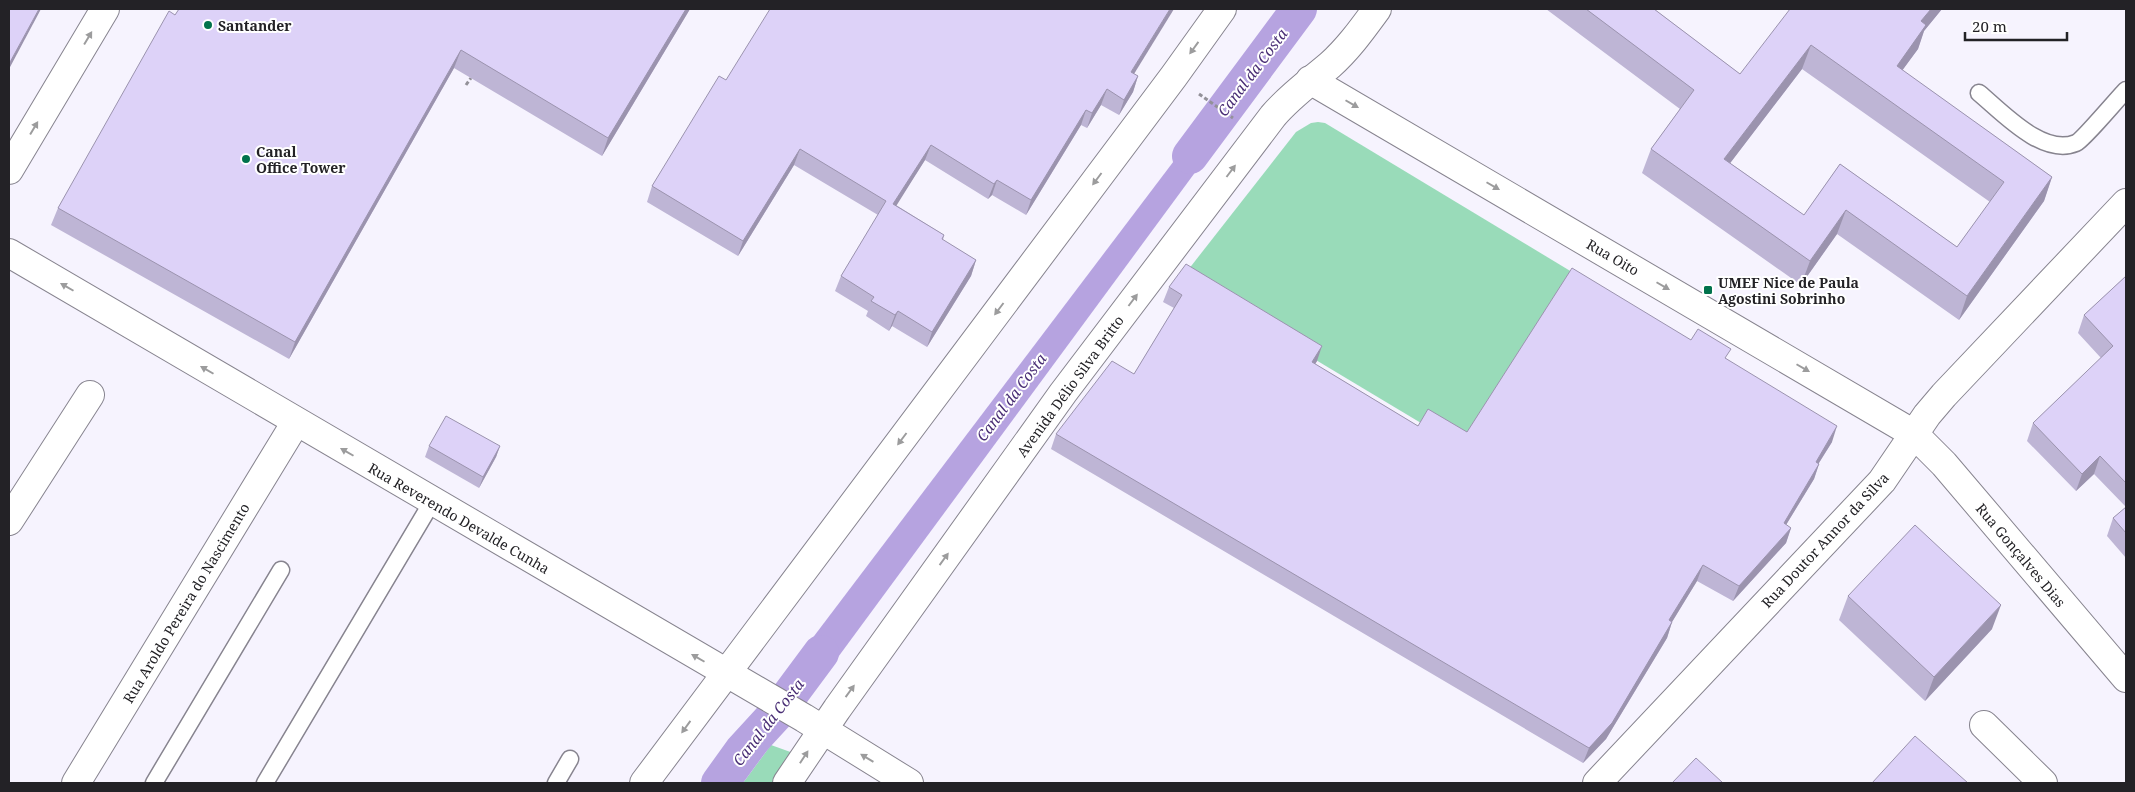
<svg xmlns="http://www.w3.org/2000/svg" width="2135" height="792" font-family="'Noto Serif',serif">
<rect width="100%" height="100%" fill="#f6f3fe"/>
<g fill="#99dbb9">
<path d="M1318,122L1325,123L1572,272L1461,447L1181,279L1296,132L1311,123Z"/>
<path d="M771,745L796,754L775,783H743Z"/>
</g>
<g fill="#b6a3e0">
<path d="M1211,112L1230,125L805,702L777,685Z"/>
<path d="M748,733L771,745L743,783H710Z"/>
</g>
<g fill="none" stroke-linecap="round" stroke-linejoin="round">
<g stroke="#b6a3e0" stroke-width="36">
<path d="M1190,156L1299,9"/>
<path d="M719,783L742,751L775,715L821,653"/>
</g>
<defs>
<g id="lane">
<path d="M1979,93C2002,112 2043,157 2076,143C2083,140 2118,98 2126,90"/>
<path d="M154,783L281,570"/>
<path d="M265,783L432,502"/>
<path d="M556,783L570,759"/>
</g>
<g id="street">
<path d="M9,253L804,718L909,783"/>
<path d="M9,521L90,395"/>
<path d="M1984,725L2043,783"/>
<path d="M76,783L296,422"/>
<path d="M644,783L1174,76L1222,9"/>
</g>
<g id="secondary">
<path d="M1310,80L1914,434L1944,464L2126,678"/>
<path d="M9,170L105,9"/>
<path d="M787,783L837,709L1063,393L1273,116C1290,96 1310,82 1330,65C1349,48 1363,28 1377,9"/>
<path d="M1597,783L1882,481L1927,415L1944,395L2126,203"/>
</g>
</defs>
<use href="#lane" stroke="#87848f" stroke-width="19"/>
<use href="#street" stroke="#87848f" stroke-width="30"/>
<use href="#secondary" stroke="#87848f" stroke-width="30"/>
<g stroke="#939199" stroke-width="3" stroke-dasharray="4 2.5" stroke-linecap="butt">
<path d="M466,85L471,78"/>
<path d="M1199,94L1233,118"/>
</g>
<use href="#lane" stroke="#fff" stroke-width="16"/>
<use href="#street" stroke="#fff" stroke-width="28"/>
<use href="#secondary" stroke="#fff" stroke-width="28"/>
</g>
<g fill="#beb5d5" fill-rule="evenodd">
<path d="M179,9H690L602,156L454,68L289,359L51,225L58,208Z"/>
<path d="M1546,9H1654L1740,74L1882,9H1942L1924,31L1918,49L1902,70L2052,177L2044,201L1959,320L1837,234L1801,285L1642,173L1651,149L1680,109ZM1802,69L1990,202L1957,247L1840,164L1804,215L1730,163Z"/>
<path d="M1134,74L1138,76L1133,92L1119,115L1101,105L1087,128L1081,125L1026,215L992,195L988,199L925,160L896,205L944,235L943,240L976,260L971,276L927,347L892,326L889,331L866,316L868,311L835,291L841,276L878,215L794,165L738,256L647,202L652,186L726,80Z"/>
<path d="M2126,276V507L2094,474L2076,491L2027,441L2033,423L2101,358L2078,333L2084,315Z"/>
<path d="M1169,287L1317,361L1315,364L1418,426L1467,432L1691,340L1727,359L1832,442L1819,463V464L1814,479L1786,525L1791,528L1786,543L1733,601L1697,581L1672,622L1667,638L1606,739L1583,763L1051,449L1056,434L1134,374L1174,308L1163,302Z"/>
<path d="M429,446H500L496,457L479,488L425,457Z"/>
<path d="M2126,507V558L2107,536L2113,518Z"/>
<path d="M1848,596L1992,629L1925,701L1839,620Z"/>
</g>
<g fill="#9b93ae">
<path d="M39,9H41L9,69V64Z"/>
<path d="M686,9H690L602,156L608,138Z"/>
<path d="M1170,9H1174L1126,87L1131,72Z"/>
<path d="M1931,9H1942L1924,31L1918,49L1888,90L1897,66L1921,21Z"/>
<path d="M1811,45L1802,69L1715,183L1724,159Z"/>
<path d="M461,50L454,68L289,359L295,342Z"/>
<path d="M1138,76L1133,92L1119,115L1124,100Z"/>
<path d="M1107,89L1101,105L1087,128L1092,113Z"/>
<path d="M1086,110L1081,125L1026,215L1031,200Z"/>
<path d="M931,145L925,160L888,219L893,204Z"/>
<path d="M800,149L794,165L738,256L743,241Z"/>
<path d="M2052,177L2044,201L1959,320L1967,296Z"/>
<path d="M997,180L992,195L988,199L994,184Z"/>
<path d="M1846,210L1837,234L1801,285L1810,261Z"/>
<path d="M976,260L971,276L927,347L932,332Z"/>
<path d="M898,311L892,326L889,331L895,315Z"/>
<path d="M1322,346L1317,361L1307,377L1312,362Z"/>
<path d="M1837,426L1832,442L1810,477L1816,462Z"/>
<path d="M500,446L496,457L479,488L483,477Z"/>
<path d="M2100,456L2094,474L2076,491L2082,474Z"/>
<path d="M1819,464L1814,479L1778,538L1784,523Z"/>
<path d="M1791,528L1786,543L1733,601L1739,586Z"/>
<path d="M1703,565L1697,581L1664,635L1669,620Z"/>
<path d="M2001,605L1992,629L1925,701L1934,677Z"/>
<path d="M1672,622L1667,638L1606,739L1583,763L1589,748Z"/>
</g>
<g fill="#ddd2f8" stroke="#9b93ae" fill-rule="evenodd">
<path d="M9,9H39L9,64Z"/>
<path d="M179,9H686L608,138L461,50L295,342L58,208L169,11L175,15Z"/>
<path d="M770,9H1170L1131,72L1138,76L1124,100L1107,89L1092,113L1086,110L1031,200L997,180L994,184L931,145L893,204L944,235L942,239L976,260L932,332L898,311L895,315L871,301L874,297L841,276L886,201L800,149L743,241L652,186L719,76L726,80Z"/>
<path d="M1586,9H1654L1740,74L1790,9H1931L1921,21L1926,25L1897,66L2052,177L1967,296L1846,210L1810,261L1651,149L1694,90ZM1811,45L2004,182L1957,247L1840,164L1804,215L1724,159Z"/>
<path d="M1186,264L1322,346L1312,362L1418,426L1428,409L1467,432L1572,268L1691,340L1698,329L1731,349L1725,358L1837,426L1816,462L1819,464L1784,523L1791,528L1739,586L1703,565L1669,620L1672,622L1612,723L1589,748L1056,434L1112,361L1134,374L1182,295L1169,287Z"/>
<path d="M2126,276V483L2100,456L2082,474L2033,423L2113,346L2084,315Z"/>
<path d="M446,416L500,446L483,477L429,446Z"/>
<path d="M2126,507V533L2113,518Z"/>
<path d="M1915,525L2001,605L1934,677L1848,596Z"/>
<path d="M1915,736L1968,783H1872Z"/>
<path d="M1696,758L1723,783H1672Z"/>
</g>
<defs><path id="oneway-solid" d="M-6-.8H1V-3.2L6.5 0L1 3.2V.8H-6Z" transform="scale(1.25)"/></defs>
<g fill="#9c9c9d">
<use href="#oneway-solid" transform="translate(88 38) rotate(-59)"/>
<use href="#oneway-solid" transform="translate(1194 48) rotate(126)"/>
<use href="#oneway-solid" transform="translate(1352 104) rotate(30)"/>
<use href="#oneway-solid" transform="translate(34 128) rotate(-59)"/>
<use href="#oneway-solid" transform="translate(1231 171) rotate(-53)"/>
<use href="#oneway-solid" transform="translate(1097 179) rotate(127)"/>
<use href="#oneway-solid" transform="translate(1493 186) rotate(30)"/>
<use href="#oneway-solid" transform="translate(1663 286) rotate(30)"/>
<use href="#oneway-solid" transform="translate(67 287) rotate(-150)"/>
<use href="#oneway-solid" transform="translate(1133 300) rotate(-53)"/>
<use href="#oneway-solid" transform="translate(999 309) rotate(127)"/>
<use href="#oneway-solid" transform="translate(1803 368) rotate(30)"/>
<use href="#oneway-solid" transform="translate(207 370) rotate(-150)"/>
<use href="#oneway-solid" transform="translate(902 439) rotate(127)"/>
<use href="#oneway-solid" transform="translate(347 452) rotate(-150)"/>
<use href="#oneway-solid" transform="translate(944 559) rotate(-54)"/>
<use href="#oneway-solid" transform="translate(698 658) rotate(-150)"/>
<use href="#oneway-solid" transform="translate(850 691) rotate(-54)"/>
<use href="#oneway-solid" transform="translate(686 727) rotate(126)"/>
<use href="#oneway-solid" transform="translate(804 757) rotate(-57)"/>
<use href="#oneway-solid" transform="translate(867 758) rotate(-149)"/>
</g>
<g fill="#01724c" stroke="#fff" stroke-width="2">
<circle cx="208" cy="25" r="5"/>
<circle cx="246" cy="159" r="5"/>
<rect x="1703" y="285" width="10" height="10" rx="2.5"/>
</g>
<g text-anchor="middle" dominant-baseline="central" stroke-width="4" stroke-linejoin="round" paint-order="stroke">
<g font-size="14" font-weight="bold" fill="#232226" stroke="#fff" text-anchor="start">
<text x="218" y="25">Santander</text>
<text x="256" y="151">Canal<tspan x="256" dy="16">Office Tower</tspan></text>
<text x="1718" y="282">UMEF Nice de Paula<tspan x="1718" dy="16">Agostini Sobrinho</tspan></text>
</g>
<g font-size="14" fill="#232226" stroke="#fff">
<text transform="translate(1613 257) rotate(30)">Rua Oito</text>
<text transform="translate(1070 386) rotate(-54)">Avenida Délio Silva Britto</text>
<text transform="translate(459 518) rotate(30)">Rua Reverendo Devalde Cunha</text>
<text transform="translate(1825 540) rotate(-47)">Rua Doutor Annor da Silva</text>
<text transform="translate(2021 555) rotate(50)">Rua Gonçalves Dias</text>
<text transform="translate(186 603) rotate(-59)">Rua Aroldo Pereira do Nascimento</text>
</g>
<g font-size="15" font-style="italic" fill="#492e75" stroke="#fff">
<text transform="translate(1252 72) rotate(-53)">Canal da Costa</text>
<text transform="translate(1011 397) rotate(-53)">Canal da Costa</text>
<text transform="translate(768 722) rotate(-52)">Canal da Costa</text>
</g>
</g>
<rect width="2135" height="792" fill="none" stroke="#232226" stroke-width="20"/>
<path d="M1965 32v8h102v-8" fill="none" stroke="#232226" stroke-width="2.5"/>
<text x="1972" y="32" font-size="15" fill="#232226" stroke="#ffffff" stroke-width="4" paint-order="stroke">20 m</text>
</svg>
